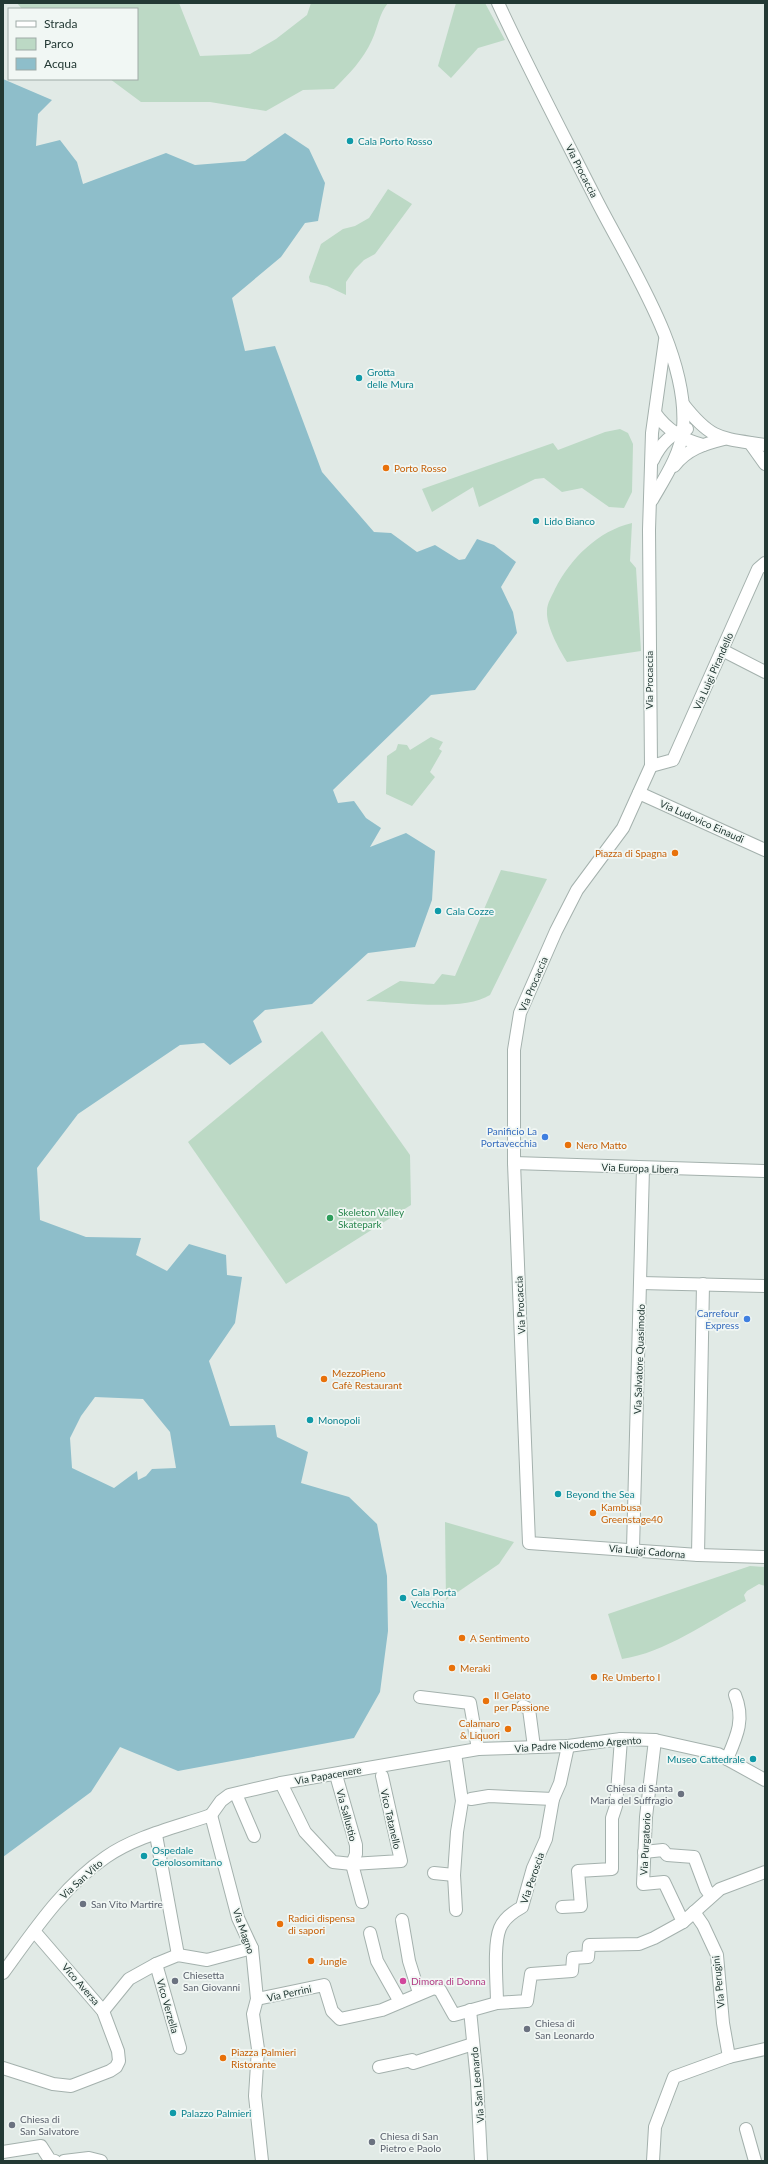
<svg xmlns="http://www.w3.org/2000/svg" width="768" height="2164" font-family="Lato,sans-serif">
<rect width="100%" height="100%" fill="#e1eae6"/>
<g fill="#bcd9c5">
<path d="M17,3H179L200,56L250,54L276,39L307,15L311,3H388C379,14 378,27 372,40C363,60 349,74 334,89L303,90L266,111L210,102H141L110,79H137V9H22Z"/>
<path d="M456,3H485L505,40L478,48L451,78L438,66Z"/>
<path d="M388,189L412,204L375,254L364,260L355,269L346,282V295L327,286L310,282L309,277L321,244L343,229L355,226L369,218Z"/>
<path d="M620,429L628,433L633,444L632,492L624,508L609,507L582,488L562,492L544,478L535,479L479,507L473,487L432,512L422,489L553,443L558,450L605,432Z"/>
<path d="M632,523L630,561L636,568L641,651L567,662C559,649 546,626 547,611C547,603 552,596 555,589C571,558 598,531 632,523Z"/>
<path d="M431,737L443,742L439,749L442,751L430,772L435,777L412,806L386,794L387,756L396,750L398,744L407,745L410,750Z"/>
<path d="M501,870L547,879L490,995C463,1012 399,1002 366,1001L400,981L434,984L442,974L455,976Z"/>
<path d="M322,1031L410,1155L411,1205L286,1284L188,1142Z"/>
<path d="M445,1522L514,1542L499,1564L446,1600Z"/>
<path d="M750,1566L765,1567V1586L759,1584L747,1591L744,1595L746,1601C709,1621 664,1653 622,1659L608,1614Z"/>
</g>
<path fill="#8ebeca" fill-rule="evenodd" d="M3,79L52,100L38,114L36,146L60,140L77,162L83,184L166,153L195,165L245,161L285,133L309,149L325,183L318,221L305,223L281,257L232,298L245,351L275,346L322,472L374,532L391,533L417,552L435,545L459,560L465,559L477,539L494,545L516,562L501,587L513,612L517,633L475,690L431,695L333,790L338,803L354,801L366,818L381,828L370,847L406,833L435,851L432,900L415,947L368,953L312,1004L265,1010L253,1021L262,1042L230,1065L204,1043L180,1045L78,1114L37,1168L40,1220L86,1237L141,1238L136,1255L167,1271L189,1244L226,1255L227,1275L242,1277L235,1323L209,1361L230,1426L275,1425L277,1437L308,1452L301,1483L349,1497L377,1524L387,1576L388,1631L380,1692L354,1738L178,1771L120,1747L91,1792L3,1857ZM95,1397L143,1399L170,1432L176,1468L152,1469L146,1476L138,1480L137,1471L114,1488L72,1468L70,1438L81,1416Z"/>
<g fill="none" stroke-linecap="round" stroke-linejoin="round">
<defs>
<g id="street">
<path d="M498,3C529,70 564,136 598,203C631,267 689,355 683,429C681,454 664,479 652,500"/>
<path d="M665,340L652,433L649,530L651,766L623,828L577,890L556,931L520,1013L514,1050V1163L529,1543L698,1555L765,1557"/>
<path d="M683,404C712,441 721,438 765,445"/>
<path d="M655,413C667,430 683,440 703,445"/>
<path d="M750,443L765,464"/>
<path d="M653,460C660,445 671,433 687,429"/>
<path d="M674,466C687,449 704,444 724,439"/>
<path d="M722,650L765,672"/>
<path d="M651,766L673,760L758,569L765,563"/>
<path d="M639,793L765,850"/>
<path d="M514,1163L765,1171"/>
<path d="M641,1283L765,1286"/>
<path d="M633,1549L643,1168"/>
<path d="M698,1555L703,1284"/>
<path d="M420,1697L470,1703L478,1749"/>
<path d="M523,1706L529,1709L534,1747"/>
<path d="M655,1740L646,1817L643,1884L664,1882L683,1922"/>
<path d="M455,1753L462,1801L457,1832L454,1875L456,1910"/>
<path d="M727,1759C737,1736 745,1719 735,1695"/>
<path d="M336,1775L356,1845V1854L352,1864L362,1902"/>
<path d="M281,1783L305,1832L333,1862L352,1864L401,1861L382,1776"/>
<path d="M236,1794L254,1836"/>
<path d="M471,1799L489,1796L553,1799"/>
<path d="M211,1815L221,1801L229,1795L281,1783L478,1749L568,1746L621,1739L655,1740L718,1754L765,1780"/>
<path d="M211,1815L238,1918L252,1948L257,1999L253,2014L258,2049L255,2096L262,2161"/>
<path d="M156,1835L178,1955"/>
<path d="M644,1852L663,1850L667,1855L694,1857L706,1889L711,1896"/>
<path d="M434,1873L454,1875"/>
<path d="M562,1907L581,1906L578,1871L612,1869V1818L616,1806L621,1739"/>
<path d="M694,1912L703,1925L717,1955L723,2023L729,2057"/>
<path d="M402,1920L409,1961L419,1993"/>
<path d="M370,1933L377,1961L400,2002"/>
<path d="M156,1964L180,2048"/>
<path d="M3,1973C33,1932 63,1886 106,1857C136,1836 177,1827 211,1815"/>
<path d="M257,1999L324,1985L332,2011L340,2019L382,2010L434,1988L440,1990L454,2015L497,2003L527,2001L531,1974L572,1971L573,1958L588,1957L589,1945L639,1944L654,1938L683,1922L720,1889L765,1872"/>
<path d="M497,2003C497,1984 493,1945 500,1928C504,1918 513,1912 522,1907L533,1868L546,1839L553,1799L560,1783L568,1746"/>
<path d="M470,2010L477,2081L481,2161"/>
<path d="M103,2011L129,1979L156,1964L178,1955L207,1960L252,1948"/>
<path d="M379,2067L412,2060L413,2063L473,2044"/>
<path d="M3,2068L53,2084L71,2086L110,2071L116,2067L119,2061L118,2051L103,2011L34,1931"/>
<path d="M746,2129L755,2161"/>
<path d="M3,2152L41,2146L50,2160L55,2161"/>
<path d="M64,2161L89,2158L101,2161"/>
<path d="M653,2161L655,2127L674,2077L729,2057L765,2049"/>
</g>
</defs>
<use href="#street" stroke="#a4b1ad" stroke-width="14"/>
<use href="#street" stroke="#fff" stroke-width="12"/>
</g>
<g fill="#0f9aa8" stroke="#f1f7f4" stroke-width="1.5">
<circle cx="350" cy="141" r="4"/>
<circle cx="359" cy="378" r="4"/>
<circle cx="536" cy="521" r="4"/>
<circle cx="438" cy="911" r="4"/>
<circle cx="310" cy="1420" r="4"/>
<circle cx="558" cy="1494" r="4"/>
<circle cx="403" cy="1598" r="4"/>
<circle cx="753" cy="1759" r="4"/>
<circle cx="144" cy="1856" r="4"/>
<circle cx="173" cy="2113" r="4"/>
</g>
<g fill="#e8710a" stroke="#f1f7f4" stroke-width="1.5">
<circle cx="386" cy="468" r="4"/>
<circle cx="675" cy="853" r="4"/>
<circle cx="568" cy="1145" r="4"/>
<circle cx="324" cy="1379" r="4"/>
<circle cx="593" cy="1513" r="4"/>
<circle cx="462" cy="1638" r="4"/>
<circle cx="452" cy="1668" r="4"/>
<circle cx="594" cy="1677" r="4"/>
<circle cx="486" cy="1701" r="4"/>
<circle cx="508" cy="1729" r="4"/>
<circle cx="280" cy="1924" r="4"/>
<circle cx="311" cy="1961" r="4"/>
<circle cx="223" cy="2058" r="4"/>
</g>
<g fill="#3f7fe0" stroke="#f1f7f4" stroke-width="1.5">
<circle cx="545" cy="1137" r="4"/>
<circle cx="747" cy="1319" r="4"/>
</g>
<circle fill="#2e9e5b" stroke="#f1f7f4" stroke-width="1.5" cx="330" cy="1218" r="4"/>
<g fill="#6b7280" stroke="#f1f7f4" stroke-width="1.5">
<circle cx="681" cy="1794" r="4"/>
<circle cx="83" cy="1904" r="4"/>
<circle cx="175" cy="1981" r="4"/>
<circle cx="527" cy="2029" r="4"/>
<circle cx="12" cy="2125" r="4"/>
<circle cx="372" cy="2142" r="4"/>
</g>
<circle fill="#d1479c" stroke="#f1f7f4" stroke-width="1.5" cx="403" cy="1981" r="4"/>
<g text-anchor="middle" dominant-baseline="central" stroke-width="3.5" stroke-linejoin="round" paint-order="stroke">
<g font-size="10" fill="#0d838f" stroke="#f1f7f4" text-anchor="start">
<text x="358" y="141">Cala Porto Rosso</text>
<text x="367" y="372">Grotta<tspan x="367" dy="12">delle Mura</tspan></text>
<text x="544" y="521">Lido Bianco</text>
<text x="446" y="911">Cala Cozze</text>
<text x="318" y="1420">Monopoli</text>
<text x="566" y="1494">Beyond the Sea</text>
<text x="411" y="1592">Cala Porta<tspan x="411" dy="12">Vecchia</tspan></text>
<text x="745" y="1759" text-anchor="end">Museo Cattedrale</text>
<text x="152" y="1850">Ospedale<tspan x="152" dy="12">Gerolosomitano</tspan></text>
<text x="181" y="2113">Palazzo Palmieri</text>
</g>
<g font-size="10" fill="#233934" stroke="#f1f7f4">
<text transform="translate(582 171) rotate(63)">Via Procaccia</text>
<text transform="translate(713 671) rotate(-66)">Via Luigi Pirandello</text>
<text transform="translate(649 680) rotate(-90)">Via Procaccia</text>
<text transform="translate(702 821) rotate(24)">Via Ludovico Einaudi</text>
<text transform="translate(533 984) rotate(-67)">Via Procaccia</text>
<text transform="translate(640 1168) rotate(2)">Via Europa Libera</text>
<text transform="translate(520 1305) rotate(-93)">Via Procaccia</text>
<text transform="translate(639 1359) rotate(-88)">Via Salvatore Quasimodo</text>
<text transform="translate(647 1551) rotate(5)">Via Luigi Cadorna</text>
<text transform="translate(578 1744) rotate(-4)">Via Padre Nicodemo Argento</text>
<text transform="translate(328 1775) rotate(-10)">Via Papacenere</text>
<text transform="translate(347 1815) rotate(75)">Via Sallustio</text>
<text transform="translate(391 1819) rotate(77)">Vico Tatanello</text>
<text transform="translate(645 1844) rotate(-87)">Via Purgatorio</text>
<text transform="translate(532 1878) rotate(-71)">Via Peroscia</text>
<text transform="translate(81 1879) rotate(-42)">Via San Vito</text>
<text transform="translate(244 1931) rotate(71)">Via Magno</text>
<text transform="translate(718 1982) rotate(-96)">Via Perugini</text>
<text transform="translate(81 1984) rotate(49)">Vico Aversa</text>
<text transform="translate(289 1993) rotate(-12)">Via Perrini</text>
<text transform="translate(168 2006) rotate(74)">Vico Verzella</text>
<text transform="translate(477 2085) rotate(-95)">Via San Leonardo</text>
</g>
<g font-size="10" fill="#c56008" stroke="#f1f7f4" text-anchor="start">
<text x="394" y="468">Porto Rosso</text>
<text x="667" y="853" text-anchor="end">Piazza di Spagna</text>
<text x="576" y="1145">Nero Matto</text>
<text x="332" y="1373">MezzoPieno<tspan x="332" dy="12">Cafè Restaurant</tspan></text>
<text x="601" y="1507">Kambusa<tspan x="601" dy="12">Greenstage40</tspan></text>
<text x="470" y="1638">A Sentimento</text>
<text x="460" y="1668">Meraki</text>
<text x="602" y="1677">Re Umberto I</text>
<text x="494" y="1695">Il Gelato<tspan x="494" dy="12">per Passione</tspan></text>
<text x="500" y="1723" text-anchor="end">Calamaro<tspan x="500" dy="12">&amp; Liquori</tspan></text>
<text x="288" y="1918">Radici dispensa<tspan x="288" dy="12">di sapori</tspan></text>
<text x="319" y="1961">Jungle</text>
<text x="231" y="2052">Piazza Palmieri<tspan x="231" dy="12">Ristorante</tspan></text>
</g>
<g font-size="10" fill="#366cbe" stroke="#f1f7f4" text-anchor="end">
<text x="537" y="1131">Panificio La<tspan x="537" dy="12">Portavecchia</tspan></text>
<text x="739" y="1313">Carrefour<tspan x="739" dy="12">Express</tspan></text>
</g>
<g font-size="10" fill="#27864d" stroke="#f1f7f4" text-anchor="start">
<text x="338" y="1212">Skeleton Valley<tspan x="338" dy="12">Skatepark</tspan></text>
</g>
<g font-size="10" fill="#5b616d" stroke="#f1f7f4" text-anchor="start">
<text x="673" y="1788" text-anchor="end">Chiesa di Santa<tspan x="673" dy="12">Maria del Suffragio</tspan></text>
<text x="91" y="1904">San Vito Martire</text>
<text x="183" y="1975">Chiesetta<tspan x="183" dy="12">San Giovanni</tspan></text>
<text x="535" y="2023">Chiesa di<tspan x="535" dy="12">San Leonardo</tspan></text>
<text x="20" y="2119">Chiesa di<tspan x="20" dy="12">San Salvatore</tspan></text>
<text x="380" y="2136">Chiesa di San<tspan x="380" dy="12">Pietro e Paolo</tspan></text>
</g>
<g font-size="10" fill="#b23c85" stroke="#f1f7f4" text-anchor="start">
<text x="411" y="1981">Dimora di Donna</text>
</g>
</g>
<rect width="768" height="2164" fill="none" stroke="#233934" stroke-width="8"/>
<rect x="8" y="8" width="130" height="72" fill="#f1f7f4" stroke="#9faba7"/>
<rect x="16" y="21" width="20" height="6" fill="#ffffff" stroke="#9faba7"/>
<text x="44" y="28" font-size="12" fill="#233934">Strada</text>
<rect x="16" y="38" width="20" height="12" fill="#bcd9c5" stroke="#9faba7"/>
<text x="44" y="48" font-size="12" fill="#233934">Parco</text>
<rect x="16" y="58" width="20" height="12" fill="#8ebeca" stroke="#9faba7"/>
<text x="44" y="68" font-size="12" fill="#233934">Acqua</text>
</svg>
